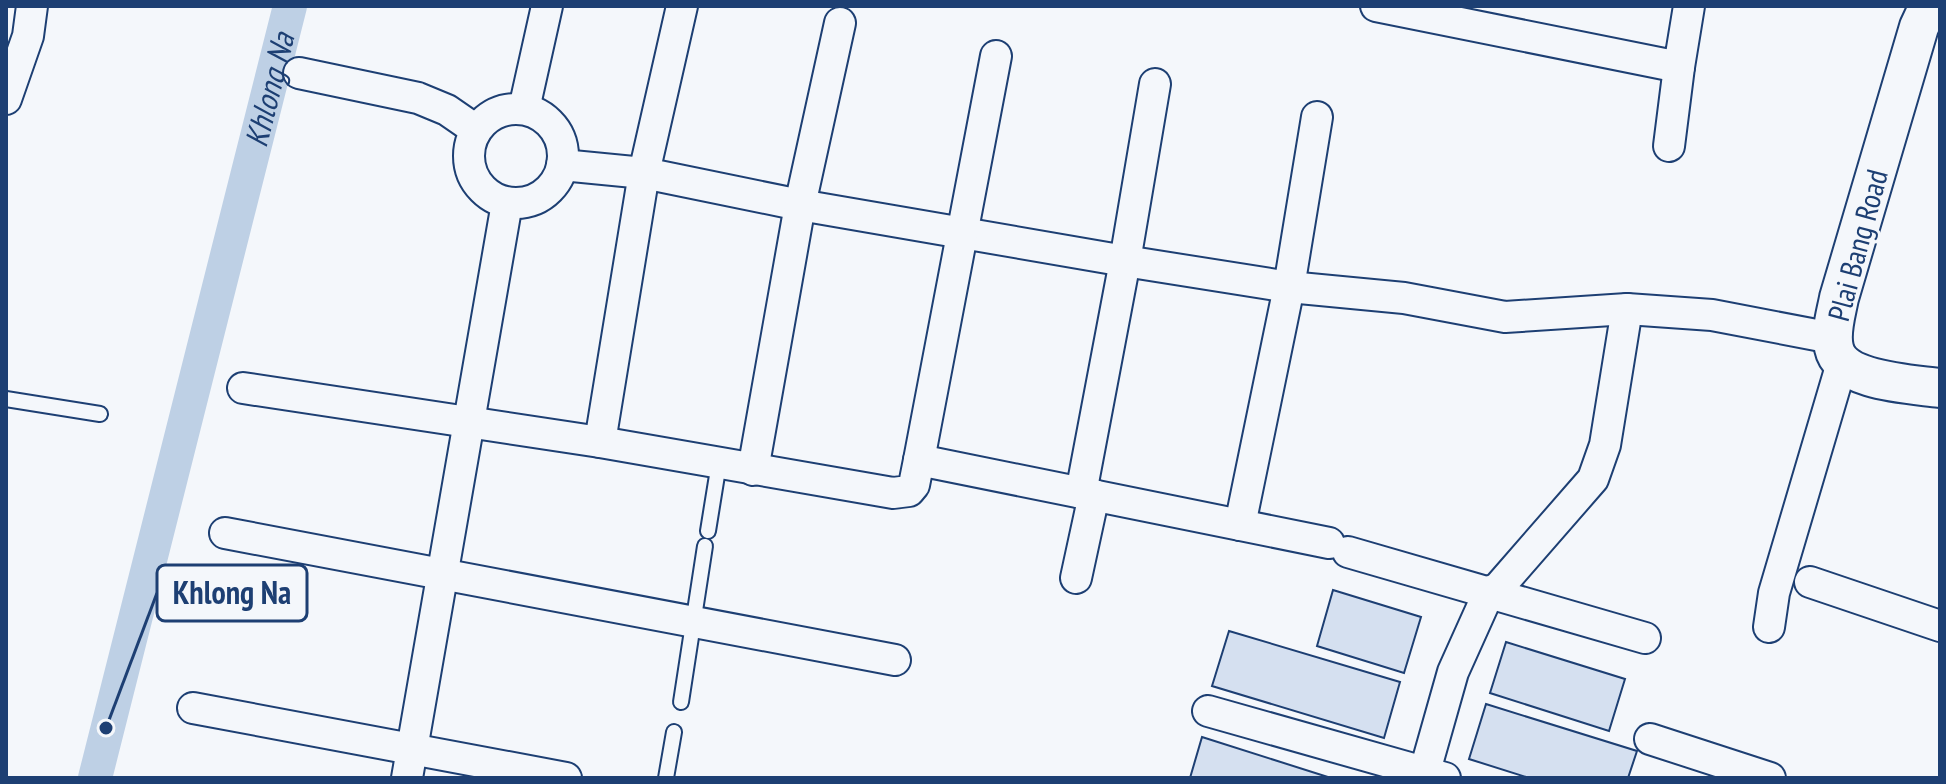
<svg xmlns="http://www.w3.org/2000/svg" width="1946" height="784" font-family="'PT Sans Narrow',sans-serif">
<rect width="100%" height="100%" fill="#f4f7fb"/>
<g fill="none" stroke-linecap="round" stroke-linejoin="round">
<path stroke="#bed0e5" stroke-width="34" id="s1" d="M95,778L290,6"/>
</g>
<g fill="#d5e0f0" stroke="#1d3f73" stroke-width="2">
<path d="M1333,590L1421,617L1404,673L1317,646Z"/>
<path d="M1229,631L1400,682L1384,738L1212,686Z"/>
<path d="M1506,642L1625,679L1609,731L1490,693Z"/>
<path d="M1486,704L1637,751L1628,778H1529L1469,759Z"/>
<path d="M1202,737L1331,778H1190Z"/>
</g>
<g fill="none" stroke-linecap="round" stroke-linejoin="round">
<defs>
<g id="service">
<path d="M6,399L100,414"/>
<path d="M708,531L719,463"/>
<path d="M681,702L705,546"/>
<path d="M666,778L674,732"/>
</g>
<g id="minor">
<path d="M1376,6L1679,67L1689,6"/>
<path d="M299,73L418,98L447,110L476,130"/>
<path d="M6,99L28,36L32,6"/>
<path d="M524,109L547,6"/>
<circle cx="516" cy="156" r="47"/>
<path d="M1669,146L1679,67"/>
<path d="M562,165L644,173L800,205L1125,261L1289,287L1404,298L1505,317L1627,309L1712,315L1832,338"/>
<path d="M243,388L600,442L893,493L909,491L914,485L919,460L996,56"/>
<path d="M600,442L644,173L682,6"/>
<path d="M919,460L1329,543"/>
<path d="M753,470L800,205L840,23"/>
<path d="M1081,493L1125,261L1155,84"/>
<path d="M1240,525L1289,287L1317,117"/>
<path d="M225,533L895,660"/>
<path d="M1348,552L1645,638"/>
<path d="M1076,578L1094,495"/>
<path d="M1810,582L1940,626"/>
<path d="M1769,627L1774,593L1842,363"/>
<path d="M193,708L566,778"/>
<path d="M1208,711L1445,778"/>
<path d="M1650,739L1770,778"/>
<path d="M407,778L507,203"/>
<path d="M1423,778L1453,672L1489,592L1498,588L1593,479L1605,445L1627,309"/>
</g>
<path id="tertiary" d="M1934,6L1926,12L1919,27L1839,298C1836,314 1830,332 1834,348C1841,382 1912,384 1940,388"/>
</defs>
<use href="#service" stroke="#1d3f73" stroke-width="18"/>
<use href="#minor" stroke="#1d3f73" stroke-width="34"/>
<use href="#tertiary" stroke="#1d3f73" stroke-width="42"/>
<use href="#service" stroke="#f4f7fb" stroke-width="14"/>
<use href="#minor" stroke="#f4f7fb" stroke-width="30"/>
<use href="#tertiary" stroke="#f4f7fb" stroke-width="38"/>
</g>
<g text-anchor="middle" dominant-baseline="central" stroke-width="6" stroke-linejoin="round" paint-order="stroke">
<g font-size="30" fill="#1d3f73" stroke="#f4f7fb">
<text transform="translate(1857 245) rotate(-75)">Plai Bang Road</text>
</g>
<g font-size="32" font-style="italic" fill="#1d3f73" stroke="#f4f7fb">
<text stroke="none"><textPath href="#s1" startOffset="710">Khlong Na</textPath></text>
</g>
</g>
<path fill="none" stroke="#1d3f73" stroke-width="3" d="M106 728L157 593"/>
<circle fill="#1d3f73" stroke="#f4f7fb" stroke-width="3" cx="106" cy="728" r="8"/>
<rect fill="#f4f7fb" stroke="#1d3f73" stroke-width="3" x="157" y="565" width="150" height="56" rx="8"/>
<g font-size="32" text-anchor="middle" font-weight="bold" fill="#1d3f73">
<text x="232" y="604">Khlong Na</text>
</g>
<rect width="1946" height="784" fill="none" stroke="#1d3f73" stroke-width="16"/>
</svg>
